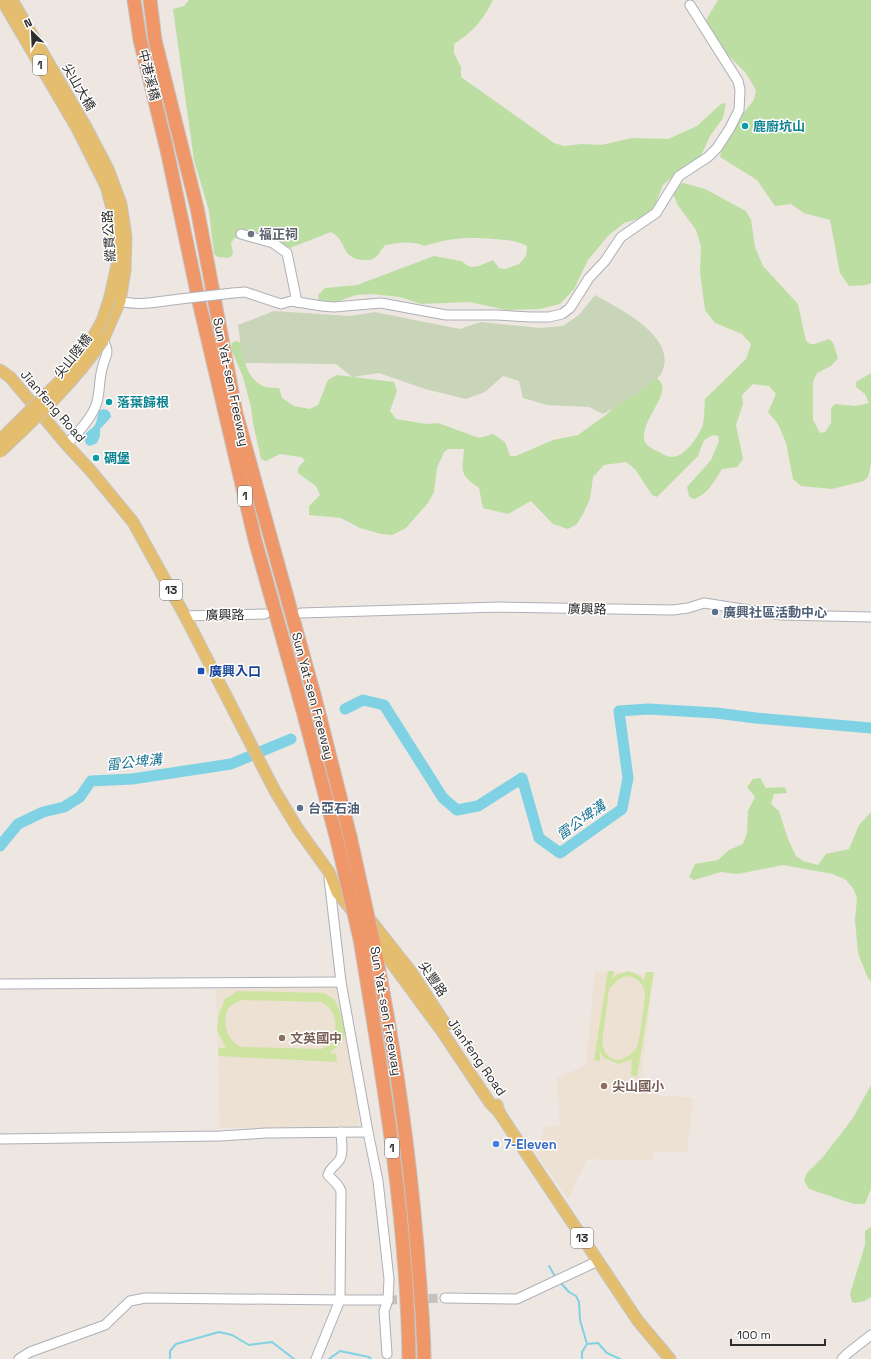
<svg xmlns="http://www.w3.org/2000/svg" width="871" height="1359" font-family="'Space Grotesk','Noto Sans TC',sans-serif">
<rect width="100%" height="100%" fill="#ede6e1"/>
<g fill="#ece1d2">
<path d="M595,971L653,974L642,1073L657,1095L693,1098L687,1152L653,1151V1160L587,1159L568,1199L537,1154L545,1127L560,1126L557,1078L586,1065Z"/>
<path d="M338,987L357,1087L358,1127L220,1128L216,989Z"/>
</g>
<g fill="#bcdea3">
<path d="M189,0H493C483,20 473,32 454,44V53L461,67V77L554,143L564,146L581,144L601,145L632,138L668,139L697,126L721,104L726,103L723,118L710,136L701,156L687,164L663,185L655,205L645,217L624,223L608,236L588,260L574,289L560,304L540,309L507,310L469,302L421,304L400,297L372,294L356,295L336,302L319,300L318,295L325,288L357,285L434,256L461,261L470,267L479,266L493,260L499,268L505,269L519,264L526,256L527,246C516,240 506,240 494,239C466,237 451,238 424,246C412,240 397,243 385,245C377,256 376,261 363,260C341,259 347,240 331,232L290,248L265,236L243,234L234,239L231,243L233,254L229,258L218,257L214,254L209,211L194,160L173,9L184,6Z"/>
<path d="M718,0H871V283L866,285L849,286L840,273L830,220L804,213L791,204L775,206L757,180L720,157L723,142L740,117L754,100L756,90L745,72L726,53L705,22Z"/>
<path d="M684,183L705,189L746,211L751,220L755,247L763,266L798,304L806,341L810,344H815L829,339L833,343L838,358L831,366L817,373L813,382V420L820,433L825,432L831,423V408L835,404L855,406L869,403L865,394L856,387V382L871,373V464L868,477L864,481L832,489L801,486L793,479L786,443L778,424L768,412L776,394L769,386L753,384L742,395L743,404L736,425L743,459L737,467L722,469C714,481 708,495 693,499L689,496L687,487L711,460L719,441L718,436L713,435L704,440L698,456L657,497L652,495L635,469L626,462L604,465L593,477L590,499L583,514L577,524L568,529L553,524L531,501L508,514L483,508L479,488C459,474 462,472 464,449H448L444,452L437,468L434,492L428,503L406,528L392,535L381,534L360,528L341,518L309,515V506L320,495L316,486L298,473V468L305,460L301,457L280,454L266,461L261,459L253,423L251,407L243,377L231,349L232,343L236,341L241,343C244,359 246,378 263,386C267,388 274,388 279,388L282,398L294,406L310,409L318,405L328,380L337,375L394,382L397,391L390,411L396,419L427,424L438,423L479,438L493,434L505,442L510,456H516L553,440L578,435L607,414L641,381L654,376C657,378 661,381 662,385C666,398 642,421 644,439C645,445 652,449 657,451C661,453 667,457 671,457C684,458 698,437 702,427C705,419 704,407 705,399L746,359L751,344L742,334L715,323L705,310L700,272L701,246L696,230L677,204L672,190L674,185Z"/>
<path d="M760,778L766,788L785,787L787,793L774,794L771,804L779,811L788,839L796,856L803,861L818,865L826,854L849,849L859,825L871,812V982L867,976L858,953L855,920L857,898L853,888L846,880L833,874L783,865L738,874L721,872L694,880L689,877L695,864L718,860L729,850L743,844L747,833L748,811L755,797L747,787L753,779Z"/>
<path d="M871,1085V1189L865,1204H854L809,1189L804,1180L807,1173L823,1157L853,1118Z"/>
<path d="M871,1227V1297L865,1301L855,1303L852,1302L850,1294L865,1245V1231Z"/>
</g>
<path fill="#c9d5b9" d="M595,295C620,309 680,338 661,374C659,377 655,380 652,382C637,396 620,404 603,414L589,407L547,405L523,398L519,381L503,376L485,392L466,399L425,389L379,373L352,377L336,364L243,363L238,325L274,311L350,316L375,312L460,329L481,322L540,328L563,326L580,314Z"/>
<g fill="#cde4a0" fill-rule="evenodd">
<path d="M608,971H614L612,979L616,975L629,971L640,976L644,981L646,972H654L637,1077L631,1075L632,1059L619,1064L604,1058L600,1052V1061L594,1060ZM628,976C636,977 643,983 645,992C646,995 639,1043 637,1047C635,1051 631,1054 628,1056C614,1065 605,1057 602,1043L609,989L617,981L623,977Z"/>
<path d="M238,991L324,993L334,999C340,1010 350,1030 342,1042C338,1046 334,1049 330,1053L336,1054L337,1062L219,1056L218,1048H226L217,1030L219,1014L225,999ZM241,1000L321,1002C336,1009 339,1028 332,1042C330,1046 325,1047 321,1049L242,1047C228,1043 221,1022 228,1009C232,1004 237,1002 241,1000Z"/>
</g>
<path fill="#7fd2e4" d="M103,409C109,410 110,411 111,417L100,429V436L97,443L90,446L86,444C81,430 91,433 96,423C97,419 98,415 99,411Z"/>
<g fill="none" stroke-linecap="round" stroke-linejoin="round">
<g stroke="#7fd2e4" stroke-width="2">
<path d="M549,1266L556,1278"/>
<path d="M559,1281L569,1292L576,1296L579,1302L580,1320L587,1344L582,1352V1359"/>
<path d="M587,1344L598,1343L607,1353L620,1359"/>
<path d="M170,1359V1351L176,1344L219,1332L232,1335L249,1345L272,1342L294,1359"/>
<path d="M329,1359L340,1351L369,1357L371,1359"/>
</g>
<g stroke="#7fd2e4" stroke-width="11">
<path d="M345,709L363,700L384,705L443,798L457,810L478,806L522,778L539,838L560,853L622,809L628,778L619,711L648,709L716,713L756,718L871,728"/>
<path d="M0,846L18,824L43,812L64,807L80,797L91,781L132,779L231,764L291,739"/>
</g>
<path stroke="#c7c1bd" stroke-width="9" stroke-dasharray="9 4.5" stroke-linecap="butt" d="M388,1300L445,1298"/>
<defs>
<g id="minor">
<path d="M241,234L273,243L287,253L297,302"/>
<path d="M233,293L245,292L281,304L291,301L322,306L334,307L381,303L446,315H496L530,317H549L562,314L570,308L589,278L605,261L621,237L656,213L679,176L708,157L717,148L730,128L739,110L740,90L738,81L690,5"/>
<path d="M115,299C135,308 160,301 180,299"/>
<path d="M66,444C76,436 94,415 97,402C100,391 99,380 102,369C105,354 111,355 103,340"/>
<path d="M301,613L500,607L673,610L688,608L704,603L781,615L871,617"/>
<path d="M185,616L265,614"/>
<path d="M329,878L341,982L368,1132L378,1181L389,1279L388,1300L384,1311L387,1354"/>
<path d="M0,984L341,982"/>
<path d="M0,1139L220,1136L266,1133L368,1132"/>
<path d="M445,1298L517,1299L598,1261"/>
<path d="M19,1359L30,1352L105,1325L130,1301L145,1298L340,1300H388"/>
<path d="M316,1359L340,1300L341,1191C338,1183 333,1181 328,1175C330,1167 337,1165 340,1159C344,1152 341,1140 341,1132"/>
<path d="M842,1359L848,1353L871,1335"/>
</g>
<g id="major">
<path d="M2,0L78,130L106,186L113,212L116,231L117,265L110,297"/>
<path d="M12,0L86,127L108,169L121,204L126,237L125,270L120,301L103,340"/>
<path d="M0,370L10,377L66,444L91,471L133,522L185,616L275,791L298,829L329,872L337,892L353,912"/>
<path d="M368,917L412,973L446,1025"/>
<path d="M371,935L441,1030L490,1103L499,1112"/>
<path d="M497,1105L499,1112L510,1129L638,1321L670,1359"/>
</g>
<g id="highway">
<path d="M134,0L140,40L167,150L200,306L255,540L303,711L337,840"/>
<path d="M150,0L155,40L197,208L236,413L315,698L350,836"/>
<path d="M360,939C383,1078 407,1218 409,1359"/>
<path d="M373,940C395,1049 411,1160 419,1272C421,1301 424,1330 424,1359"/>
</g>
</defs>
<use href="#minor" stroke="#adb0b7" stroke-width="11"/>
<use href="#major" stroke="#c4c4c4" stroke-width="13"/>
<use href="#highway" stroke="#c4c4c4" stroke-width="15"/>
<use href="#minor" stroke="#fff" stroke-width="9"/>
<use href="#major" stroke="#e4be6e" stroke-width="11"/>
<use href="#highway" stroke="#ef9769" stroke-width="13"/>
<defs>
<path id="minor-bridge" d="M180,299L233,293"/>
<g id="major-bridge">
<path d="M0,440L70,371L88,346L102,321L110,297"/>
<path d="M0,452C37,417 74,383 103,340"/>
</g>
<g id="highway-bridge">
<path d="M350,836L373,940"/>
<path d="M337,840L360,939"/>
</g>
</defs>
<use href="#minor-bridge" stroke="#adb0b7" stroke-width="11" stroke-linecap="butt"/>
<use href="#major-bridge" stroke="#c4c4c4" stroke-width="13" stroke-linecap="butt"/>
<use href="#highway-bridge" stroke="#c4c4c4" stroke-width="15" stroke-linecap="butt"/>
<use href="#minor-bridge" stroke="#fff" stroke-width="9"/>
<use href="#major-bridge" stroke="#e4be6e" stroke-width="11"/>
<use href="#highway-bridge" stroke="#ef9769" stroke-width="13"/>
</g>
<g fill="#0f9aa8" stroke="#fff" stroke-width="1.5">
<circle cx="745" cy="126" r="4"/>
<circle cx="109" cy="402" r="4"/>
<circle cx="96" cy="458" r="4"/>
</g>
<circle fill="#6b7280" stroke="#fff" stroke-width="1.5" cx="251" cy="234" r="4"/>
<g fill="#5c6f8a" stroke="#fff" stroke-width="1.5">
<circle cx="715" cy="612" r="4"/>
<circle cx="300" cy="808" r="4"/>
</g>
<rect fill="#1a4fb4" stroke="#fff" stroke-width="1.5" x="197" y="667" width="8" height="8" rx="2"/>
<g fill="#8d6e63" stroke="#fff" stroke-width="1.5">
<circle cx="282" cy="1038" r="4"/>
<circle cx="604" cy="1086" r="4"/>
</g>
<circle fill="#3f7fe0" stroke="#fff" stroke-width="1.5" cx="496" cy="1144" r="4"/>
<g text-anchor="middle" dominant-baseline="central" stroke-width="3" stroke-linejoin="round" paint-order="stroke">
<g fill="#fff" stroke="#6c6c6c" stroke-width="1">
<rect x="33" y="55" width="14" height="20" rx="3"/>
<rect x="238" y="486" width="14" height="20" rx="3"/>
<rect x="160" y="580" width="22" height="20" rx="3"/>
<rect x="385" y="1138" width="14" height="20" rx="3"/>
<rect x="571" y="1228" width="22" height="20" rx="3"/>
</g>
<g font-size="12" font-weight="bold" fill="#2d2d2d">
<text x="40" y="65">1</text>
<text x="245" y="496">1</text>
<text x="171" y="590">13</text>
<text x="392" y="1148">1</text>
<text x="582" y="1238">13</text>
</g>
<g font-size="13" fill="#2d2d2d" stroke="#fff">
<text transform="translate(149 75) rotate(76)">中港溪橋</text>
<text transform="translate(79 87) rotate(60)">尖山大橋</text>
<text transform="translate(109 236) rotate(-94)">縱貫公路</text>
<text transform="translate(73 356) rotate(-52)">尖山陸橋</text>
<text transform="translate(231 382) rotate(78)">Sun Yat-sen Freeway</text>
<text transform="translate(53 406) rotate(49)">Jianfeng Road</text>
<text transform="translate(587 609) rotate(1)">廣興路</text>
<text transform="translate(225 615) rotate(-1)">廣興路</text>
<text transform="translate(313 696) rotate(75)">Sun Yat-sen Freeway</text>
<text transform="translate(433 979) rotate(56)">尖豐路</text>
<text transform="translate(386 1011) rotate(80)">Sun Yat-sen Freeway</text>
<text transform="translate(477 1057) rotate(55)">Jianfeng Road</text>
</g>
<g font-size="13" font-weight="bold" fill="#0d838f" stroke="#fff" text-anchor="start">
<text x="753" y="126">鹿廚坑山</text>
<text x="117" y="402">落葉歸根</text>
<text x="104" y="458">碉堡</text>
</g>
<g font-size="13" font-weight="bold" fill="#5b616d" stroke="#fff" text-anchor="start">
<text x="259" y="234">福正祠</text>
</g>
<g font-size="13" font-weight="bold" fill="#4e5e75" stroke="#fff" text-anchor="start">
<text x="723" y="612">廣興社區活動中心</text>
<text x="308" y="808">台亞石油</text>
</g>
<g font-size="13" font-weight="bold" fill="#164399" stroke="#fff" text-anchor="start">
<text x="209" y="671">廣興入口</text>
</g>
<g font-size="13" font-weight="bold" fill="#785e54" stroke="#fff" text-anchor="start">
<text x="290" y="1038">文英國中</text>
<text x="612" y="1086">尖山國小</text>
</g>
<g font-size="13" font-weight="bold" fill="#366cbe" stroke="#fff" text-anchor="start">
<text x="504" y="1144">7-Eleven</text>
</g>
<g font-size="14" font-style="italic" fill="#1b7492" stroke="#fff">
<text transform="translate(134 762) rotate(-6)">雷公埤溝</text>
<text transform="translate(581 820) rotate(-35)">雷公埤溝</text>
</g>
</g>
<g transform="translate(32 32) rotate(336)" stroke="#ffffff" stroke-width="3" paint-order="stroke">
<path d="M0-3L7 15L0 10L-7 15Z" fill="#2d2d2d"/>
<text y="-6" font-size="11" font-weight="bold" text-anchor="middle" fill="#2d2d2d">N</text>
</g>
<path d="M731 1339v6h94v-6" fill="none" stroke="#2d2d2d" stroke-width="2"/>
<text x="737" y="1339" font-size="12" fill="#2d2d2d" stroke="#ffffff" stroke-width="3" paint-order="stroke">100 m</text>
</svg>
